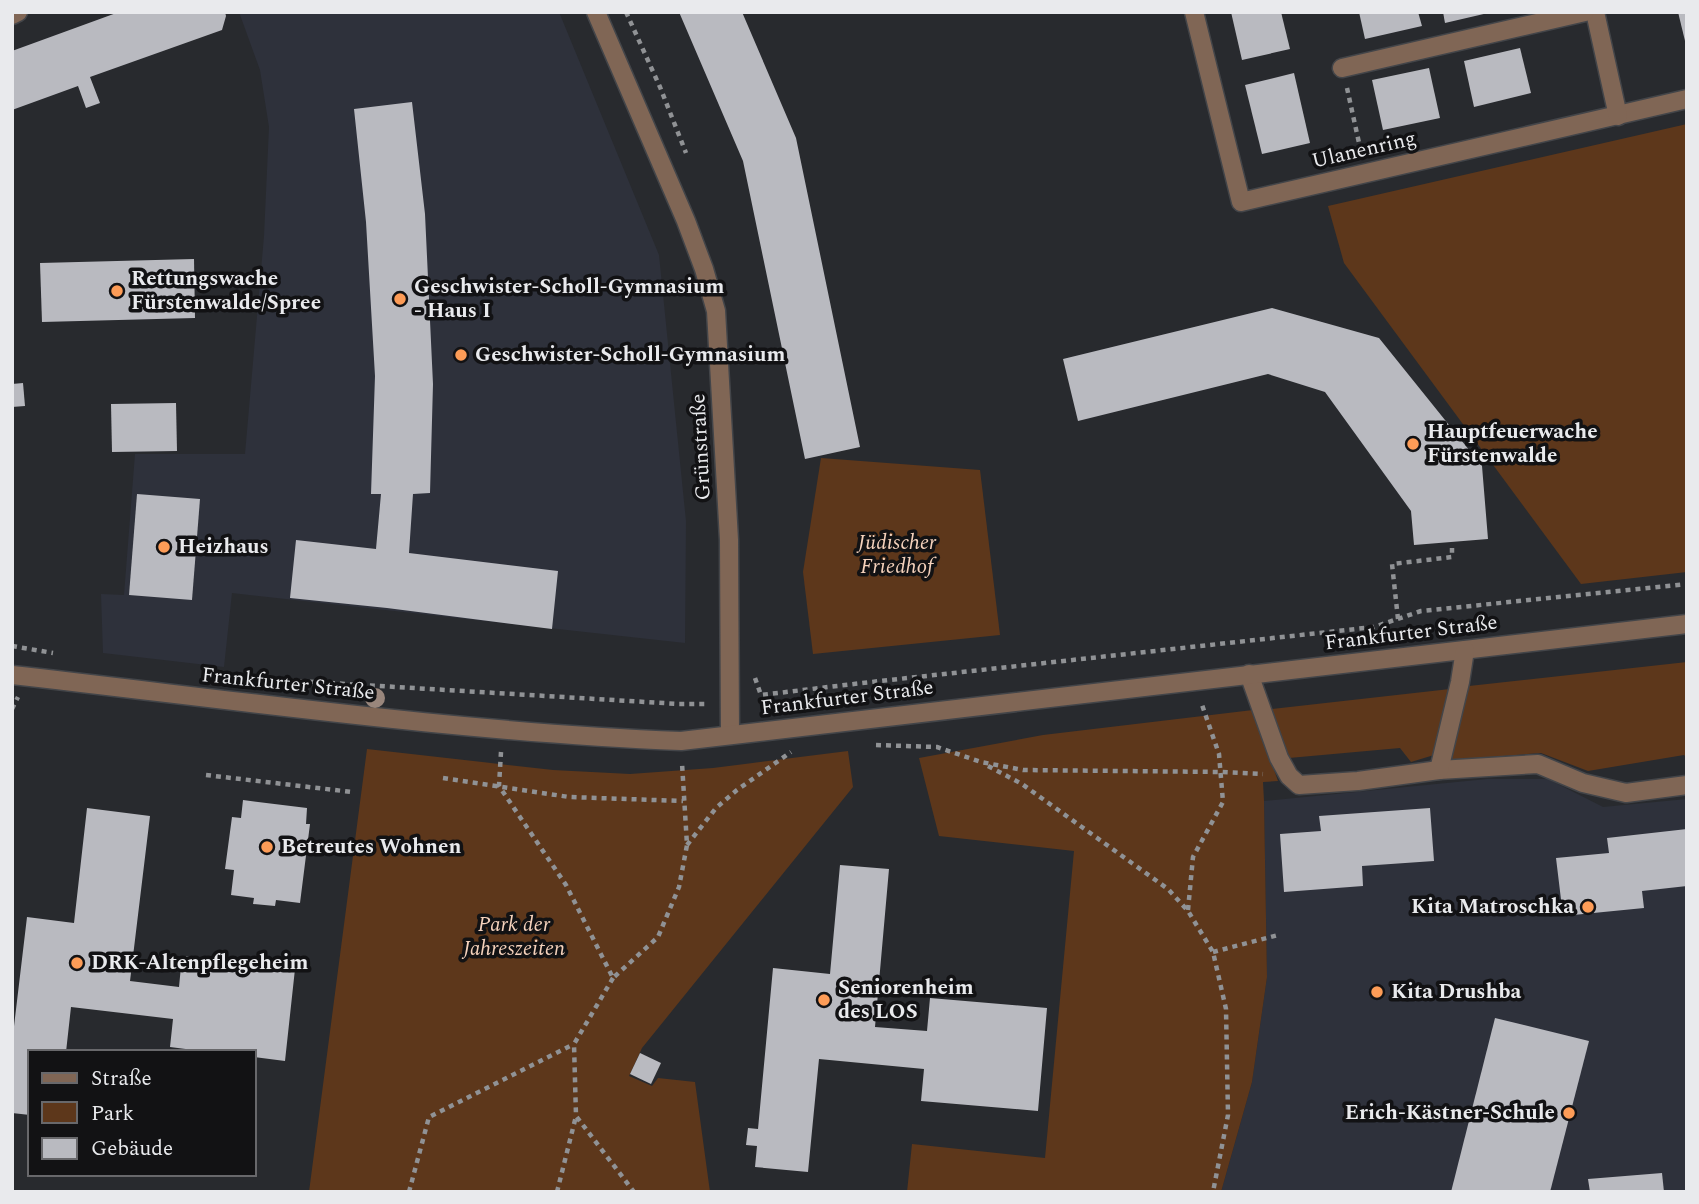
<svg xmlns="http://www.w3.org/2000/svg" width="1699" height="1204" font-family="Spectral,serif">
<rect width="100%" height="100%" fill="#282a2e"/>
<g fill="#2e313b">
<path d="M239,12H559L659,255L686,521L685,643L232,593L224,667L103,653L101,594L124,595L135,454H245L264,236L269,127L260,70Z"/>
<path d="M1487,779H1548L1603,807L1687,799V1192H1221L1252,1082L1267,977L1264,801Z"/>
</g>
<g fill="#5d371b">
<path d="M1687,124V572L1581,584L1344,263L1328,206Z"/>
<path d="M821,458L980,470L1000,635L813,654L803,572Z"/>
<path d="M1687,662V758L1684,755L1588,771L1541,753L1450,760L1469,686Z"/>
<path d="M1450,689L1434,755L1411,762L1400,748L1289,758L1272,709Z"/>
<path d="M1253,710L1278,781L1263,782L1264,801L1267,977L1252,1082L1221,1192H907L912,1144L1045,1158L1074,851L939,836L919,758L1043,735Z"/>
<path d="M367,749L553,770L630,774L713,768L848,751L853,787L642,1048L629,1076L652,1086L658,1078L695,1082L710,1192H309Z"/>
</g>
<g fill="#b9bac0">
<path d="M119,12H225L226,16L222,30L90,77L100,103L86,108L78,86L12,110V51Z"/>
<path d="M679,12H742L796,138L860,447L805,459L743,161Z"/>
<path d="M1231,12H1281L1290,49L1242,60Z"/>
<path d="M1359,12H1418L1422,26L1365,39Z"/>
<path d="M1443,12H1488V13L1445,23Z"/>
<path d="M1678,12H1687V45H1686Z"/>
<path d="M1520,48L1531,93L1474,107L1464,61Z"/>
<path d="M1429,68L1440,118L1383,130L1372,80Z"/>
<path d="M1294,73L1310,143L1262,154L1245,85Z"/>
<path d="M412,102L425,214L433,384L430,493L413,494L409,553L558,571L552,629L387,608L290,598L296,540L376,549L381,494H371L375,376L366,222L354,109Z"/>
<path d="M194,259L195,318L42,322L40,263Z"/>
<path d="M1272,308L1379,338L1482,466L1488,539L1414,545L1411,511L1325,392L1268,374L1078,421L1063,359Z"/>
<path d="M23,383L25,406L12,407V384Z"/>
<path d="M176,403L177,451L112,452L111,404Z"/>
<path d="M137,494L200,499L192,600L129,595Z"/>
<path d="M243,800L307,808L306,824H310L300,903L276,900L275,906L253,904L254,898L231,895L234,870L225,869L232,817L241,818Z"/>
<path d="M87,808L150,816L130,981L179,987L182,956L295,969L285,1061L254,1057V1052H209L170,1047L173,1019L71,1007L66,1052H30V1115L12,1113V1043L27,917L74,923Z"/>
<path d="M1430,808L1434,861L1362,866L1363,886L1284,892L1280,834L1321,831L1319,816Z"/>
<path d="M1687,829V886L1642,891L1644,908L1563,916L1556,858L1609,853L1607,838Z"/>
<path d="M840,865L889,869L875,1027L927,1031L930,998L1047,1008L1038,1111L921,1101L924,1069L819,1059L808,1172L755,1167L757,1146L746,1145L748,1128L758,1129L773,968L830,974Z"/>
<path d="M1495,1018L1589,1041L1550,1192H1451Z"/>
<path d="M640,1053L661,1063L651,1084L630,1074Z"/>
<path d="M1662,1173L1664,1192H1590L1588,1179Z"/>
</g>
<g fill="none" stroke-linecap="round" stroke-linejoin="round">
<defs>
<g id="minor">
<path d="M596,12L686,221L704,269L716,311L729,540L730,735"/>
<path d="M1194,12L1241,202L1687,99"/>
<path d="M1595,12L1618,116"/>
<path d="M12,15L18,12"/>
<path d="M1342,68L1585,12"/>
<path d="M1249,674L1279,758L1289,776L1299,785L1358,781L1439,770L1538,764L1583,783L1626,793L1687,785"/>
<path d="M12,675C235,700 457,732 681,741L1687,624"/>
<path d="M1439,770L1460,682L1465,650"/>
</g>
</defs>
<use href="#minor" stroke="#434549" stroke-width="21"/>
<g stroke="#909295" stroke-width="4.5" stroke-dasharray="5 5" stroke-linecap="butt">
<path d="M626,12L660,87L686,153"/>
<path d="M1347,88L1361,152"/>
<path d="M1398,619L1392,564L1452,557V548"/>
<path d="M12,646L53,653"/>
<path d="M755,678L761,695L862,683L1374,627L1421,611L1687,584"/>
<path d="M280,680L679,704H708"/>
<path d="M12,709L18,697"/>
<path d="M876,745L937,747L981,762L1023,770L1221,772L1263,774"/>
<path d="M501,752L499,786L566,885L613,978L658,937L679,887L687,845L682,763"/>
<path d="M988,766L1022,784L1168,889L1188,911L1213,952L1226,1009L1228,1115L1213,1192"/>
<path d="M206,775L352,792"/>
<path d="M443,778L569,797L683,801"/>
<path d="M687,845L716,808L737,790L791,752"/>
<path d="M1188,910L1193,857L1223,802L1219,754L1201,702"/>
<path d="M1213,952L1278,935"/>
<path d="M613,978L574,1044L576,1116L634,1192"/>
<path d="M409,1192L429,1117L574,1044"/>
<path d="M557,1192L576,1116"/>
</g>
<use href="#minor" stroke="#806655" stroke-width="18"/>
</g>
<circle fill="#99867c" cx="375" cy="698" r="10"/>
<g fill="#fd9c57" stroke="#121214" stroke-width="2.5">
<circle cx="117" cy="291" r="7"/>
<circle cx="400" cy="299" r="7"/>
<circle cx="461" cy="355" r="7"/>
<circle cx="1413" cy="444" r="7"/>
<circle cx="164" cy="547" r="7"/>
<circle cx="267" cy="847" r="7"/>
<circle cx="1588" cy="907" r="7"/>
<circle cx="77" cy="963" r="7"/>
<circle cx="1377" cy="992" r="7"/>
<circle cx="824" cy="1000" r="7"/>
<circle cx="1569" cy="1113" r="7"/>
</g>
<g text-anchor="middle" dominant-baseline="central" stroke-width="7" stroke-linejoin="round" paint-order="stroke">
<g font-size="21" fill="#e9eaed" stroke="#121214">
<text transform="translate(1364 150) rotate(-13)">Ulanenring</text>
<text transform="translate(701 447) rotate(-93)">Grünstraße</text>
<text transform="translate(1411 633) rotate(-7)">Frankfurter Straße</text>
<text transform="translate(288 684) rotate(6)">Frankfurter Straße</text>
<text transform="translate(847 698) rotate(-7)">Frankfurter Straße</text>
</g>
<g font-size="21" font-weight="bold" fill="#e9eaed" stroke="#121214" text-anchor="start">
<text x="131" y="279">Rettungswache<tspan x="131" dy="24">Fürstenwalde/Spree</tspan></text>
<text x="414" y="287">Geschwister-Scholl-Gymnasium<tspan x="414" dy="24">- Haus I</tspan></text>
<text x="475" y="355">Geschwister-Scholl-Gymnasium</text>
<text x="1427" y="432">Hauptfeuerwache<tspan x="1427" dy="24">Fürstenwalde</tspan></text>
<text x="178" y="547">Heizhaus</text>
<text x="281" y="847">Betreutes Wohnen</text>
<text x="1574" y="907" text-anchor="end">Kita Matroschka</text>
<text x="91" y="963">DRK-Altenpflegeheim</text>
<text x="838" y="988">Seniorenheim<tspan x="838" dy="24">des LOS</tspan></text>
<text x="1391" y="992">Kita Drushba</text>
<text x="1555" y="1113" text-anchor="end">Erich-Kästner-Schule</text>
</g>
<g font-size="21" font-style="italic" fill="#f5d2bc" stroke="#121214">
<text x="897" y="543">Jüdischer<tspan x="897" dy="24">Friedhof</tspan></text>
<text x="514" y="925">Park der<tspan x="514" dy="24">Jahreszeiten</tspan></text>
</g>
</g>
<rect width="1699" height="1204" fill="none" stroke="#e9eaed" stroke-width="28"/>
<rect x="28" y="1050" width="228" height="126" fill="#121214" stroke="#68686b" stroke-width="2"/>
<rect x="42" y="1073" width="35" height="10" fill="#806655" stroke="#68686b" stroke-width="2"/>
<text x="91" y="1085" font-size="21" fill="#e9eaed">Straße</text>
<rect x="42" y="1102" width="35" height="21" fill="#5d371b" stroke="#68686b" stroke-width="2"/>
<text x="91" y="1120" font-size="21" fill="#e9eaed">Park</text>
<rect x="42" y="1138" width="35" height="21" fill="#b9bac0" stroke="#68686b" stroke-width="2"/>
<text x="91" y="1155" font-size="21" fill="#e9eaed">Gebäude</text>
</svg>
